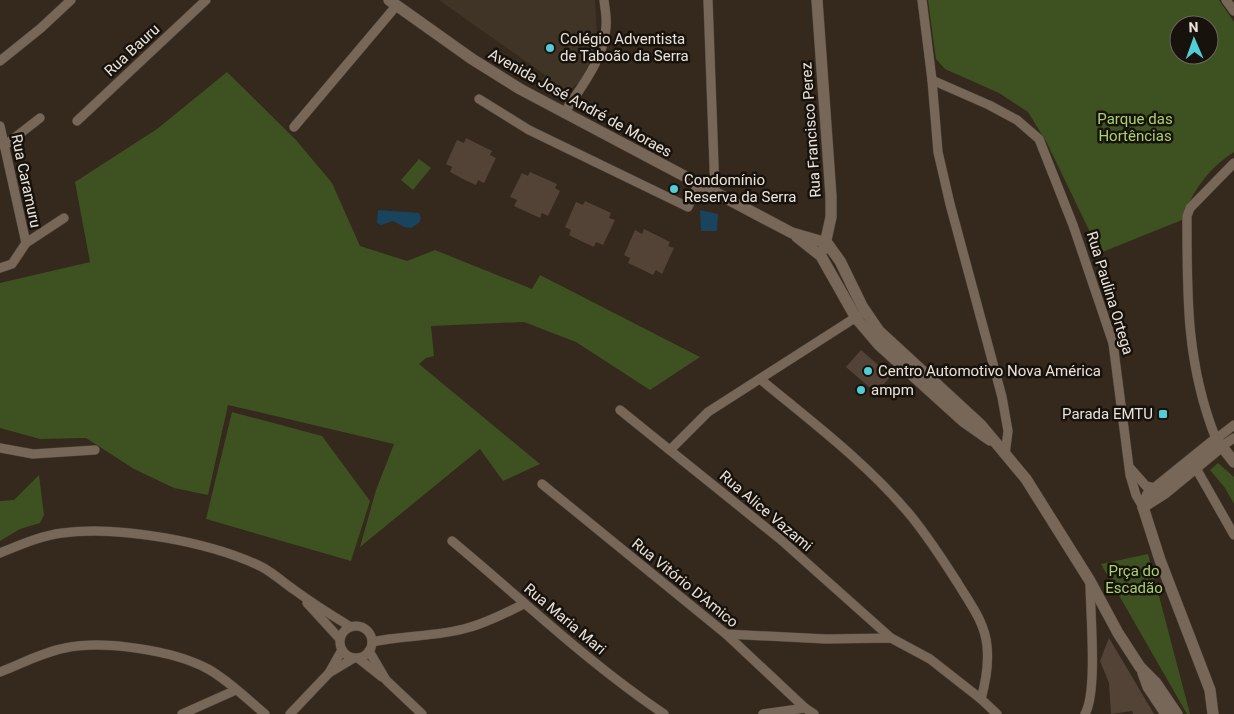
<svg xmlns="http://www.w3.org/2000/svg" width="1234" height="714" font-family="Roboto,sans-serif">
<rect width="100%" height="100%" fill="#35281c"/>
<path fill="#403426" d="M439,0H595L597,36L591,60L581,81L565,93L560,94L542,80L545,75Z"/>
<g fill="#3d5220" fill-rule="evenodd">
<path d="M928,0H1219L1234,22V152C1208,169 1193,190 1182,220L1100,253L1047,143L1028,112L999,93L945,69L936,59ZM1179,25H1209V55H1179Z"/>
<path d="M227,72L296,140L332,183L360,246L407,261L435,250L532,289L540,275L700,357L650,390L576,342L524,322L431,326L434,356L426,358L419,364L540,464L503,481L480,449L360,547L376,490L394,444L228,405L208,495L174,488L134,469L86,438L40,439L0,428V283L90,262L75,182L157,129Z"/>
<path d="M419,159L431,168L413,190L401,180Z"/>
<path d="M232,412L322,436L370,501L351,561L206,519Z"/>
<path d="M1218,463L1234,477V504L1225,488L1210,470Z"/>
<path d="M39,475L44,515L40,523L20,529L0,541V501L14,500Z"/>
<path d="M1148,554L1190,714H1187L1101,564Z"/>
</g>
<g fill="#19445d">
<path d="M378,210L419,213L421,218L419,223L411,228L404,227L393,221L381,225L377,223Z"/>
<path d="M700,210L718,214L717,231H701Z"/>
</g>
<g fill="#524336">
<path d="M466,138L492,151L490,155L496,158L484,183L478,180L476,185L465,180L450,172L452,167L446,164L457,140L464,143Z"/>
<path d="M530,172L557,184L555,188L560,191L548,216L542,213L540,218L514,206L517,200L510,197L522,173L528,176Z"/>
<path d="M585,201L611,213L609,218L615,220L603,245L596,242L594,247L583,242L569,235L571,230L565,227L576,202L583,205Z"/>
<path d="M644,229L670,242L668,246L674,248L662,274L656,270L653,275L643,270L628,263L630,258L624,255L635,230L642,234Z"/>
<path d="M861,350L891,376L876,393L846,367Z"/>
<path d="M1109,638L1154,714H1133L1132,711L1111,714L1109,683L1100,661Z"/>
</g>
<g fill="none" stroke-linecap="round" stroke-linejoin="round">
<defs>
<g id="minor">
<path d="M708,0L715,193"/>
<path d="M922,0L932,80L938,152L950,204L1002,397L1008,431L1005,455"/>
<path d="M1226,0L1234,11"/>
<path d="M0,61L41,28L71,0"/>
<path d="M932,80L989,105L1017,120L1039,139L1073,225L1113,343L1130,475L1136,495L1143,507"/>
<path d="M479,99L529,130L688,207L698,185"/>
<path d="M564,113C581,87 604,59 606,27C607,18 605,9 604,0"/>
<path d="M77,121L206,0"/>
<path d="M0,126L26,243"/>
<path d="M294,127L397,5"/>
<path d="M4,146L40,118"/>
<path d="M1234,163L1190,208L1187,216C1187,296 1186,364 1216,439L1234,425"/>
<path d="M0,268L12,264L26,243L64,218"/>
<path d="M760,379C812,422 868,464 911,516C928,537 943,560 957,582C969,602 985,622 987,646C989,665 986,681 981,699"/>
<path d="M620,410L780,539L891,638"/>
<path d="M1222,446L1234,438"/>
<path d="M0,448L33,454L95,450"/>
<path d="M670,450L708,412L861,314"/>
<path d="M1193,463L1234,535"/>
<path d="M1131,469L1146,486L1155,488"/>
<path d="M542,484L726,634L805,708"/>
<path d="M452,541C522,599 588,663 664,714"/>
<path d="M0,553C20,545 40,536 62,533C118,525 211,542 262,567C273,573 283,582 293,589C312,603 331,615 351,627"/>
<path d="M307,603L340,639"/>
<circle cx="356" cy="642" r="16"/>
<path d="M726,634L826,639L891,638L930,659L981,699L997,714"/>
<path d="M372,642C403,635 436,637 467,628C487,623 505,613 524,604"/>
<path d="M369,651L386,680L422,714"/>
<path d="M358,658L382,677"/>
<path d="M0,672C21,664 43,652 65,648C103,640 173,650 208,669C228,680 247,699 265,714"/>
<path d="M329,673L354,658"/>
<path d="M182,714L236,690"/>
<path d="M290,714L329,673L342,650"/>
<path d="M763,714L805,708L814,714"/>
<path d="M1085,714C1098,691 1090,611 1090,581"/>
</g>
<g id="tertiary">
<path d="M389,0L472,59L520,89L792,233L827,243L840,261L862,306L879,331L981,425L1026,479L1090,581L1118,633L1140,667L1156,683L1177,714"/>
<path d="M817,0L831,196V217L824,249"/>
<path d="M797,237L821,256L856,318L879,345L963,421L990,440"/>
<path d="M1143,507L1160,560L1210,690L1213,714"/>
<path d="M1143,507L1148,494L1216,439L1234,462"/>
<path d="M1143,507L1165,493L1222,446"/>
<path d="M1143,673L1148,687L1166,714"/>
</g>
</defs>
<use href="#minor" stroke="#4e4339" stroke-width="10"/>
<use href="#tertiary" stroke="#4e4339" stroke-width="12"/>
<use href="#minor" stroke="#776759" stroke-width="9"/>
<use href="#tertiary" stroke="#776759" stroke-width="11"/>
</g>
<g fill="#52ccd5" stroke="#18120d" stroke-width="2">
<circle cx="550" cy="48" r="5"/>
<circle cx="674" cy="189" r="5"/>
<circle cx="868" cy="371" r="5"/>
<circle cx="861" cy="390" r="5"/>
<rect x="1158" y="409" width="10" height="10" rx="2.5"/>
</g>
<g text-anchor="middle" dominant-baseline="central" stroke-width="5" stroke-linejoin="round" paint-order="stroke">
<g font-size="15" fill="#ebe2da" stroke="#18120d" text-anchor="start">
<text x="560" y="39">Colégio Adventista<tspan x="560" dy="17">de Taboão da Serra</tspan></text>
<text x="684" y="180">Condomínio<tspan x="684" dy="17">Reserva da Serra</tspan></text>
<text x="878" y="371">Centro Automotivo Nova América</text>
<text x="871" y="390">ampm</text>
<text x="1153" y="414" text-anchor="end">Parada EMTU</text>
</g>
<g font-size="15" fill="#ebe2da" stroke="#18120d">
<text transform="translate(132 50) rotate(-43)">Rua Bauru</text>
<text transform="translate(580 103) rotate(29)">Avenida José André de Moraes</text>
<text transform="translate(811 130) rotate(-94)">Rua Francisco Perez</text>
<text transform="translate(26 181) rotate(78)">Rua Caramuru</text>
<text transform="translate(1110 293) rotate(73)">Rua Paulina Ortega</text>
<text transform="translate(766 511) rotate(40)">Rua Alice Vazami</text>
<text transform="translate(685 583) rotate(39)">Rua Vitório D'Amico</text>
<text transform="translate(565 619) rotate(40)">Rua Maria Mari</text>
</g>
<g font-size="15" fill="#a8d370" stroke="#18120d">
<text x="1135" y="119">Parque das<tspan x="1135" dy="17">Hortências</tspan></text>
<text x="1134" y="571">Prça do<tspan x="1134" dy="17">Escadão</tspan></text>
</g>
</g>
<g transform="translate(1194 40) rotate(358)"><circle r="24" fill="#18120d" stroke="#6c655f"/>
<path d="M0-4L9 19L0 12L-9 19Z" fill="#52ccd5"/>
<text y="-8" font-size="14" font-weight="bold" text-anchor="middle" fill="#ebe2da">N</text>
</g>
</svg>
